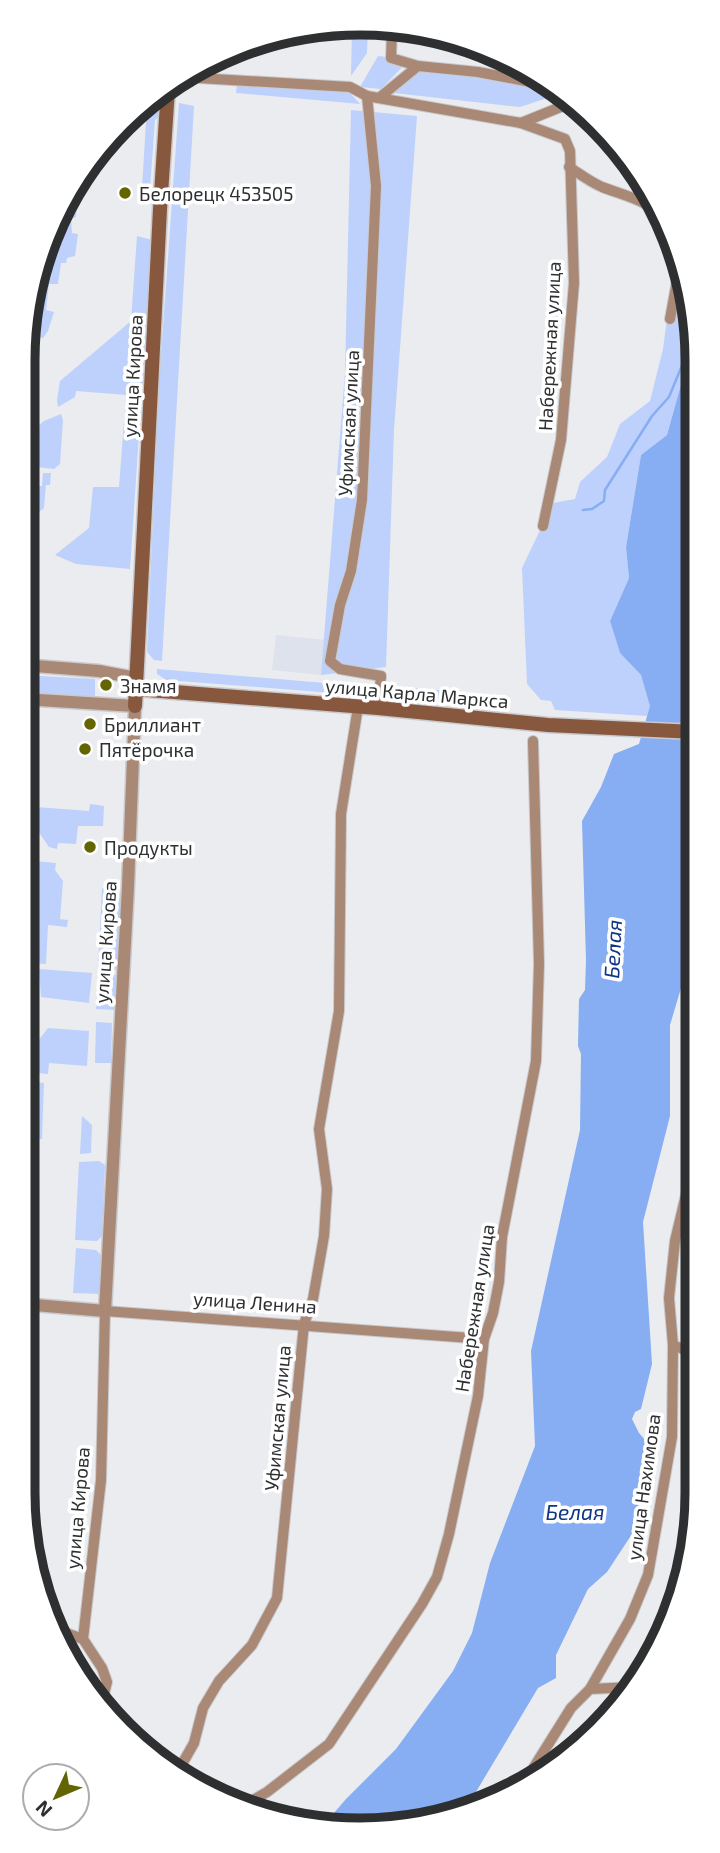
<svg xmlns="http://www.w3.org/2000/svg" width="720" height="1853" font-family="'Exo 2',sans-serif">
<rect width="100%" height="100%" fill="#ebecef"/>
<path fill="#dde2ec" d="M276,635L326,640L321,675L272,670Z"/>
<g fill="#bdd1fc">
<path d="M352,28L368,29L367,53L351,76Z"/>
<path d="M378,56L410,59L381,89L360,87Z"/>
<path d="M423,62L554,86L563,93L520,107L394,93Z"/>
<path d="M237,85L349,92L360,104L236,93Z"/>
<path d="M179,103L194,106L162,661L154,660L147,652L159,384Z"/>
<path d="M147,106H161V114L155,120L149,202L141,204Z"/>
<path d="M351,110L417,116L394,430L386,667L321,675L345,373Z"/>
<path d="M79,182L76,217L71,219L72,233L78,234L75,256L67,258L66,263H61L58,284H49L46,310L54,312L48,331L43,338L37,337L35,333L41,279L51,278L57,226Z"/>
<path d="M137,236L152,240L130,569L76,564L55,555L89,528L93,487H119L126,395L76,391L75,397L58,407L57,400L60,381L131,321Z"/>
<path d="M672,281L684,283L694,316V338L667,435L641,455L626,547L629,578L610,621L620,653L641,675L651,706L647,716L555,710L551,701L541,700L527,684L522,568L553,503L575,499L580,482L607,457L620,424L650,401L663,349Z"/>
<path d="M61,414L63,420L60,464L54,469L36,467L37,427L44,421Z"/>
<path d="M43,473H51L50,485H46L44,508L38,513H33L35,486H42Z"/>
<path d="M157,669L372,687L371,696L166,680L157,674Z"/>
<path d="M23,675L95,679V697L23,692Z"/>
<path d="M387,686L439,690L505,707L396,699L388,694Z"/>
<path d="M90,804L104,806L103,826H78L76,844L58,843L57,849L49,847L23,809V806L89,811Z"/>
<path d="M24,860L56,863L55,870L63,881L60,919L68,920L67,927L48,925L46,964L23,963Z"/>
<path d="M102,888L116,889L121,896L118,970L98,968Z"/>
<path d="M39,969L92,973L89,1003L41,997Z"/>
<path d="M23,971L33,972L36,999L23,1001Z"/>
<path d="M98,974L117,975L115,1010L96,1009Z"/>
<path d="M96,1022L112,1023L111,1063H95Z"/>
<path d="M48,1028L89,1031L87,1066L49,1063L48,1074L29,1072L31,1050Z"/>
<path d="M34,1082L44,1083L42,1139H32Z"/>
<path d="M82,1116L92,1125L91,1153L80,1154Z"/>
<path d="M23,1130L31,1131L29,1164H37L35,1233L28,1238H23Z"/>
<path d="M99,1161L105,1165L102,1236L97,1241L75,1240L79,1162Z"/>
<path d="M76,1248L96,1250L102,1256L100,1294L73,1293Z"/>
</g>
<path fill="#87adf2" d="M694,338L695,699L690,714L689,818L696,938L670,1025V1116L643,1222L652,1364L641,1409L635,1412L632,1419L639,1433L652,1448L632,1534L607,1572L588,1589L556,1655V1678L538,1688L467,1807L426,1824L322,1827L346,1799L396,1749L453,1671L472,1633L490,1563L535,1446L531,1351L580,1130L581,1054L578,1046L579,999L585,990L586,960L582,821L601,787L614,754L639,744L650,706L641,675L620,653L610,621L629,578L626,547L641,455L667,435Z"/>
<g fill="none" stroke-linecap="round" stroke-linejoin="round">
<path stroke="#87adf2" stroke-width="2.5" d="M583,510L592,509L604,501L605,490L652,416L669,397L683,363H690"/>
<defs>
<g id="minor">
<path d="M392,31L391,58L418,66"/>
<path d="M181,77L350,87L367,96L521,123L565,139L570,151L574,283L561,440L543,526"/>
<path d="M367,96L376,186L362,500L351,571L340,605L330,661L340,669L381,676L378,708"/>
<path d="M379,98L418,66L478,72L556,87"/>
<path d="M521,123L573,102"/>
<path d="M569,167C580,174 590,182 602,187C628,197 651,200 667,224"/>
<path d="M670,319L677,281L675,252"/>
<path d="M673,1345L697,1355"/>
<path d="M57,1630L83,1639"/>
<path d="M590,1689L633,1687"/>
<path d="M101,1706L107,1682L102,1668L83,1639L101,1480L105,1311L484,1339"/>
<path d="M177,1773L194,1743L203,1708L219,1681L252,1645L277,1598L304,1324L313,1299L324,1236L327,1189L319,1129L339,1011L341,814L358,707"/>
<path d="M524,1783L571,1708L590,1689L630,1619L648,1575L672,1437L673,1345L669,1298L675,1241L696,1153"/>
<path d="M246,1804L267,1792L329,1744L422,1604L437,1577L449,1534L478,1396L484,1339L493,1313L499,1282L502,1237L536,1061L539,964L533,741"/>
</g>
<g id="tertiary">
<path d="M23,665L99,671L136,678"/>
<path d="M23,699L135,706L128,887L105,1311L23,1304"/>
</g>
<g id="secondary">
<path d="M136,689L378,708L548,725L695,732"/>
<path d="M135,706L160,209L168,89"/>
</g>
</defs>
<use href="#minor" stroke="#c9cacd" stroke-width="12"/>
<use href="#tertiary" stroke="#c9cacd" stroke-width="15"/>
<use href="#secondary" stroke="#c9cacd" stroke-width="17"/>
<use href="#minor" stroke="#aa8876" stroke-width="10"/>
<use href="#tertiary" stroke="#aa8876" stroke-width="12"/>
<use href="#secondary" stroke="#88583e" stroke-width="14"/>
</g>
<g fill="#636500" stroke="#fff" stroke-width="2.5">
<circle cx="125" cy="193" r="7"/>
<circle cx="106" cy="685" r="7"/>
<circle cx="90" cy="724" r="7"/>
<circle cx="85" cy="749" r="7"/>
<circle cx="90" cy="847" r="7"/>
</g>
<g text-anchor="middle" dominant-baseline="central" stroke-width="7" stroke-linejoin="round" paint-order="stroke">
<g font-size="19" fill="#2e2f30" stroke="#fff" text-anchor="start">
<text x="139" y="193">Белорецк 453505</text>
<text x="120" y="685">Знамя</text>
<text x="104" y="724">Бриллиант</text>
<text x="99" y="749">Пятёрочка</text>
<text x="104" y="847">Продукты</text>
</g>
<g font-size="19" fill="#2e2f30" stroke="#fff">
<text transform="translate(549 346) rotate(-87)">Набережная улица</text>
<text transform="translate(132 376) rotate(-87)">улица Кирова</text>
<text transform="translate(348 423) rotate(-87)">Уфимская улица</text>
<text transform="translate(417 693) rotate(5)">улица Карла Маркса</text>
<text transform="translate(105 942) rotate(-86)">улица Кирова</text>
<text transform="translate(255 1302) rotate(4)">улица Ленина</text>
<text transform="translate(474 1308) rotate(-81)">Набережная улица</text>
<text transform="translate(277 1418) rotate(-85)">Уфимская улица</text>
<text transform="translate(643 1487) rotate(-82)">улица Нахимова</text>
<text transform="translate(77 1508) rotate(-85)">улица Кирова</text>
</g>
<g font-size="21" font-style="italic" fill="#0e3684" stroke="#fff">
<text transform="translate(612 949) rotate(-87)">Белая</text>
<text x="575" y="1511">Белая</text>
</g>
</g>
<path d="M0 0H720V1853H0ZM360 35H360A325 325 0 0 1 685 360V1493A325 325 0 0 1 360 1818H360A325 325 0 0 1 35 1493V360A325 325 0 0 1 360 35Z" fill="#fff" fill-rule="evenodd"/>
<path fill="none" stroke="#2e2f30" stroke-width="9" d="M360 35H360A325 325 0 0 1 685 360V1493A325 325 0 0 1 360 1818H360A325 325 0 0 1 35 1493V360A325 325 0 0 1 360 35Z"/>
<g transform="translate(56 1797) rotate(226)"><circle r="33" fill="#ffffff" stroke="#abacac" stroke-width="2"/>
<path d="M0-5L12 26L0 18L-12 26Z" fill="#636500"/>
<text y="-10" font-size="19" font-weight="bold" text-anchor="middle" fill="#2e2f30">N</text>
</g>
</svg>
